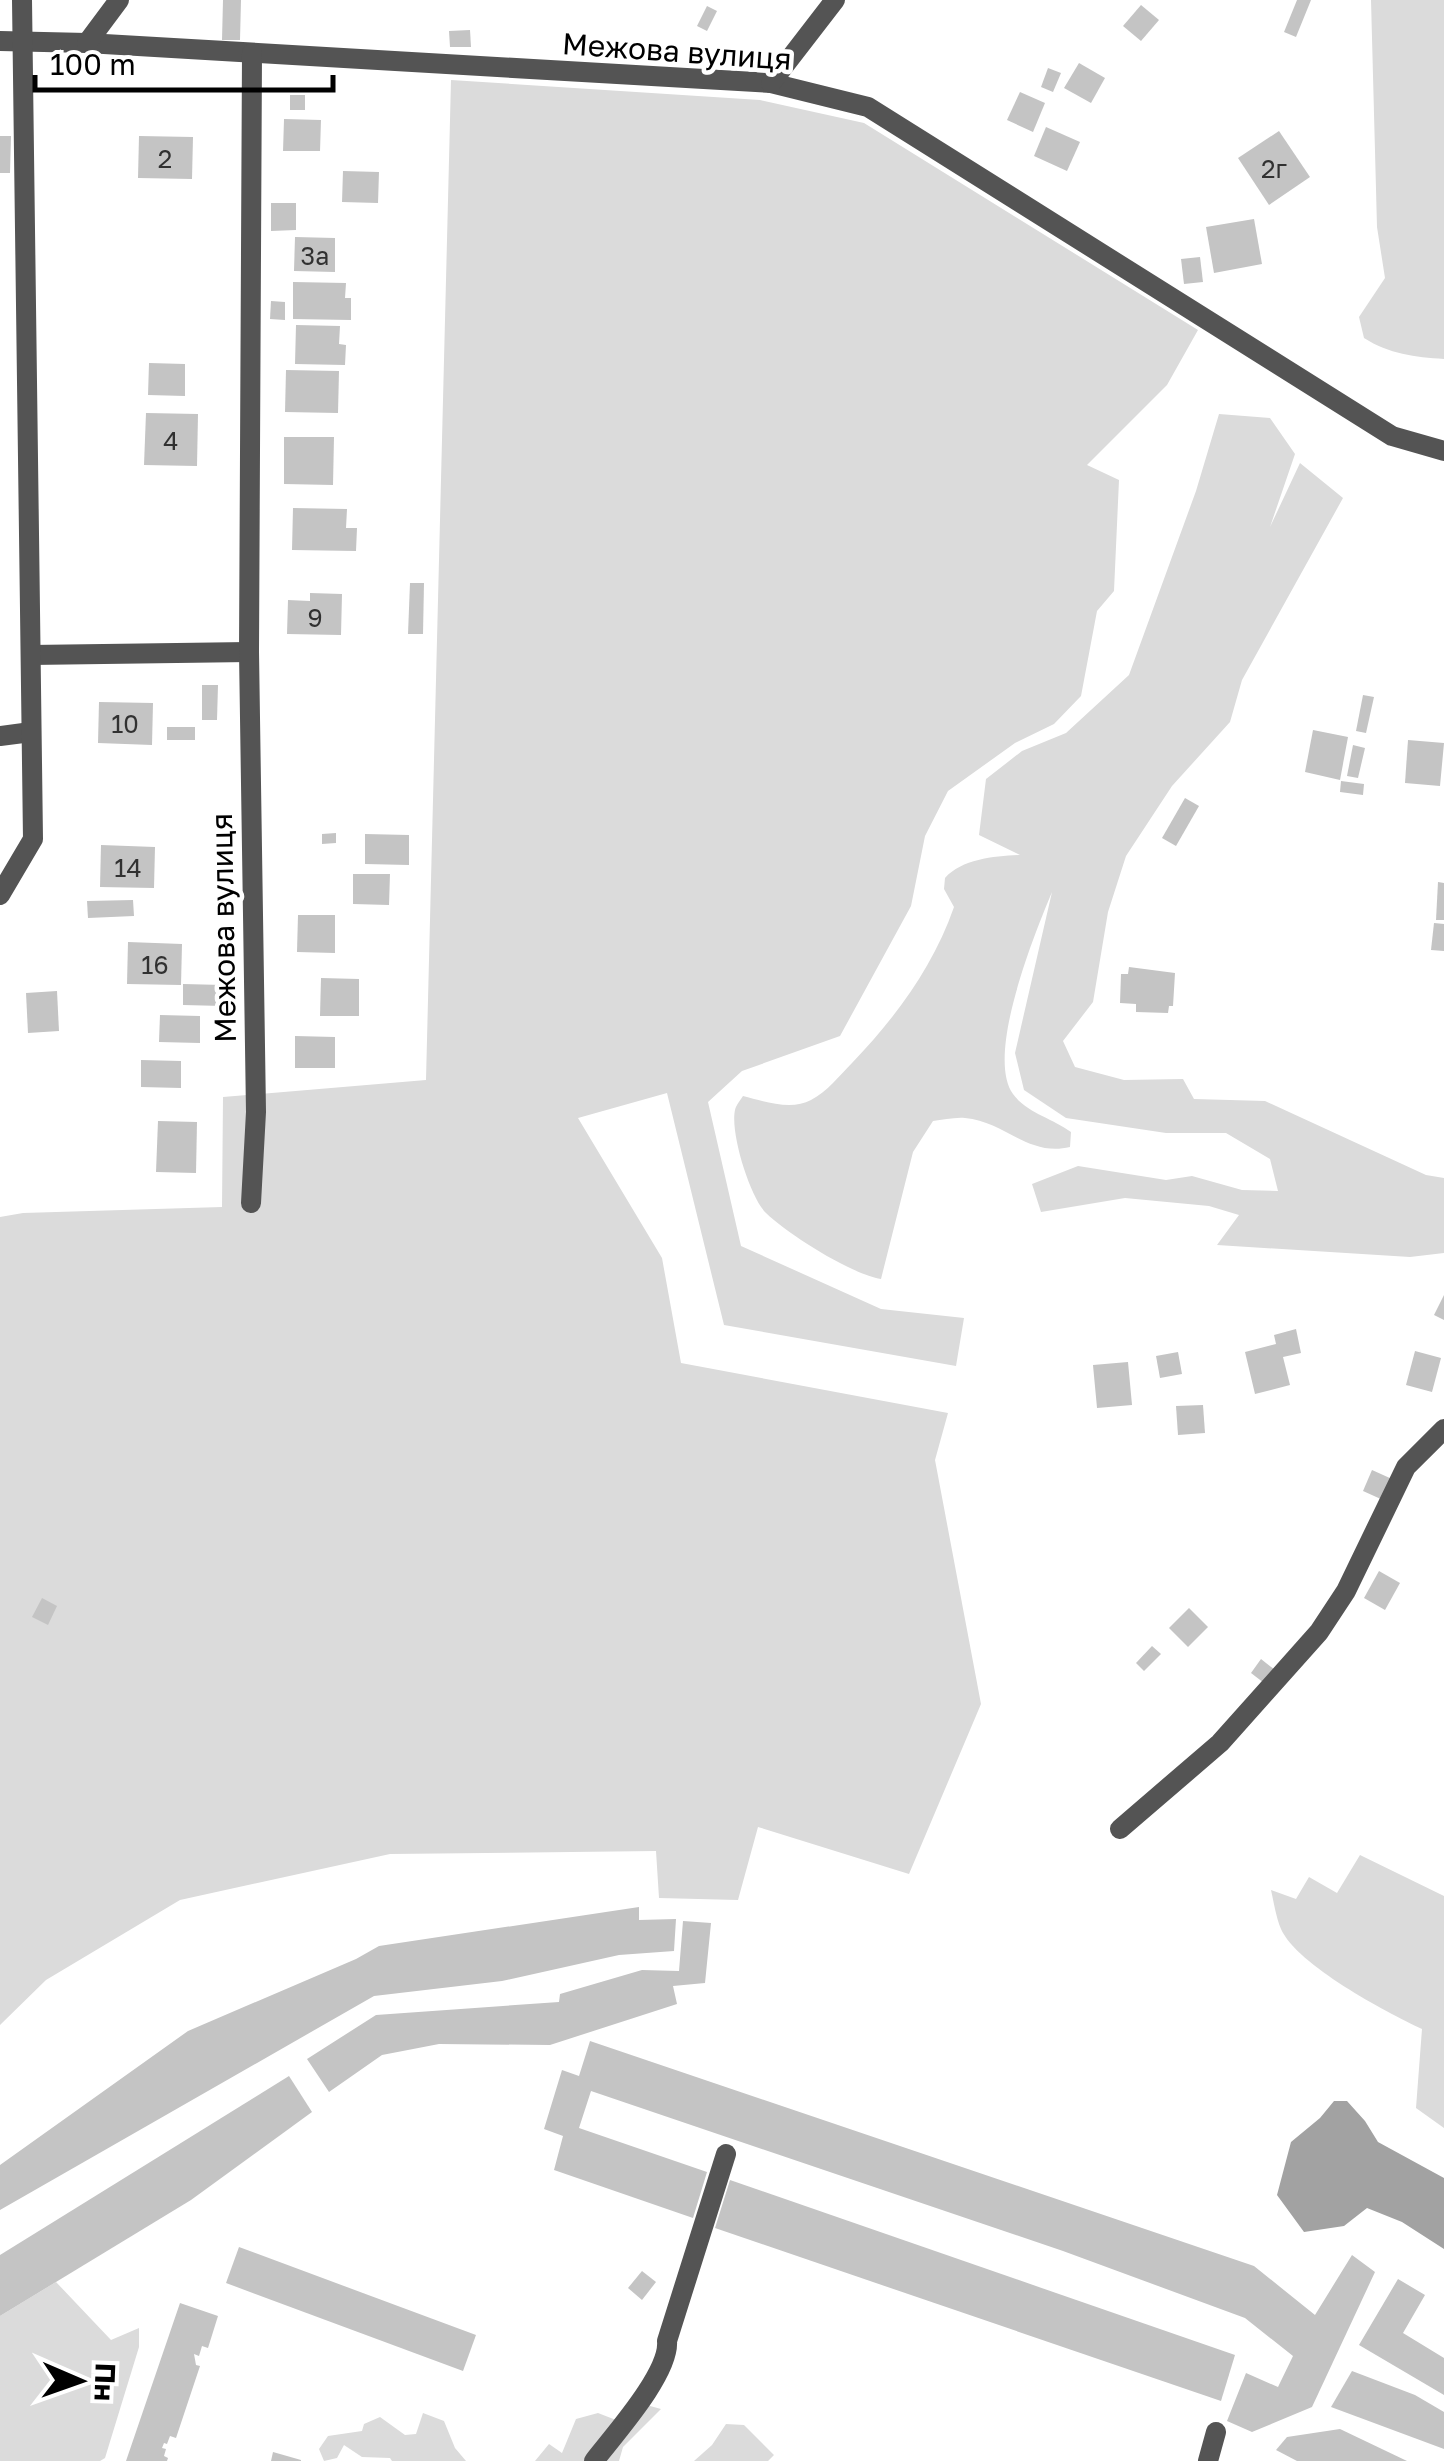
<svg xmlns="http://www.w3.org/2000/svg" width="1444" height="2461" font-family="'Golos Text',sans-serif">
<rect width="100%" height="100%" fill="#fff"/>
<g fill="#dbdbdb">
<path d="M1371,0H1444V359C1415,357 1389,354 1364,338L1359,317L1385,278L1377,227Z"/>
<path d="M451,80L760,100L864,123L1198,330L1167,385L1087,465L1119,480L1114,591L1097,611L1081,696L1054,724L1015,743L948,791L925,836L911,906L840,1036L742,1071L708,1102L741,1246L881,1309L964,1318L956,1366L724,1325L667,1093L578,1118L662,1258L681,1363L948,1413L935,1460L981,1704L909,1874L758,1827L738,1900L659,1898L656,1851L390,1854L180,1900L46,1980L0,2025V1217L23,1213L222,1207L223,1097L426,1080Z"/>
<path d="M1219,414L1270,418L1295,454L1270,527L1300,463L1343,498L1242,680L1230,722L1172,786L1126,856L1108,912L1093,1002L1063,1041L1075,1067L1124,1080L1183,1079L1194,1099L1265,1101L1426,1175L1444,1178V1253L1410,1257L1217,1245L1239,1215L1209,1206L1125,1198L1041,1212L1032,1184L1078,1166L1166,1180L1192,1176L1242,1190L1278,1191L1270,1159L1226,1133H1166L1066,1118L1024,1090L1015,1053L1052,892C1035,933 985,1055 1013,1094C1027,1113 1052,1118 1071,1132L1070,1147C1028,1157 1004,1121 965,1118C955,1117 943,1120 933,1121L913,1152L881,1279C851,1274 789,1235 766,1213C750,1197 730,1133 735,1110C736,1105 740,1101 743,1096C763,1101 791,1111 811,1100C827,1092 840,1075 852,1063C896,1017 933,967 954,907L944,889L945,878C962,859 995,856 1020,855L979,835L986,779L1022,751L1066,733L1129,675L1196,491Z"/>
<path d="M1360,1855L1444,1896V2128L1416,2108L1422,2029C1386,2012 1297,1965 1281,1929C1276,1917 1274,1903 1271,1890L1296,1899L1309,1877L1337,1893Z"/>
<path d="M56,2282L111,2340L139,2328V2347L105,2458L100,2461H0V2316Z"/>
<path d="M643,2404L661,2409L623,2447L619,2461H535L549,2444L562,2453L576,2419L598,2413L616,2420Z"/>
<path d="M423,2413L444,2421L455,2448L466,2461H392L390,2458L362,2457L344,2445L337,2458L324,2461L319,2449L328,2436L362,2431L364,2424L380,2417L405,2435L416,2434Z"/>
<path d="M726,2424L744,2425L774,2455L768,2461H694L712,2445Z"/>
</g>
<path fill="#a2a2a2" d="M1334,2101H1347L1365,2121L1378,2142L1444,2178V2249L1402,2222L1367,2208L1344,2226L1304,2232L1277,2195L1291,2142L1320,2118Z"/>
<g fill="#c4c4c4">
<path d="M223,0H241L240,40H222Z"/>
<path d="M1297,0H1311L1296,37L1284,32Z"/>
<path d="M1141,5L1159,20L1141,41L1123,26Z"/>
<path d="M707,6L717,11L707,31L697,26Z"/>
<path d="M470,30L471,47H450L449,31Z"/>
<path d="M1079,63L1105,78L1091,103L1064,88Z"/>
<path d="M1048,68L1061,73L1053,92L1041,87Z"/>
<path d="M1020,92L1045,103L1033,132L1007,120Z"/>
<rect x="290" y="95" width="15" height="15"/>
<path d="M284,119L321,120L320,151H283Z"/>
<path d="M1046,127L1080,142L1067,171L1034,156Z"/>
<path d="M1279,131L1310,177L1269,205L1238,158Z"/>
<path d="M0,136H11L10,173H0Z"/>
<path d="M139,136L193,137L192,179L138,178Z"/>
<path d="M343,171L379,172L378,203L342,202Z"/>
<path d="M271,203H296V230L271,231Z"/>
<path d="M1254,219L1262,264L1214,273L1206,227Z"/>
<path d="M295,237L335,238V272L294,271Z"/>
<path d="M1200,257L1203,282L1184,284L1181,259Z"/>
<path d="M293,282L346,283L345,298H351V320L293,319Z"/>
<path d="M271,301L285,302V320L270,319Z"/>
<path d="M296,325L340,326L339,344L346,345L345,365L295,364Z"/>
<path d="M149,363L185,364V396L148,395Z"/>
<path d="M286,370L339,371L338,413L285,412Z"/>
<path d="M146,413L198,414L197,466L144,465Z"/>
<path d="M284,437H334L333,485L284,484Z"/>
<path d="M293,508L347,509L346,528H357L356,551L292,550Z"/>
<path d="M410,583H424L423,634H408Z"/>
<path d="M310,593L342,594L341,635L287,634L288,600L310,601Z"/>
<path d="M202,685H218L217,720H202Z"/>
<path d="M1363,695L1374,697L1366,733L1356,731Z"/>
<path d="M99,702L153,703L152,745L98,743Z"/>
<rect x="167" y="727" width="28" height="13"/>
<path d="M1313,730L1348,737L1340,780L1305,772Z"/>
<path d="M1408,740L1444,743L1440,786L1405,783Z"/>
<path d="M1353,745L1365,748L1358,778L1347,776Z"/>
<path d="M1341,781L1364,784L1363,795L1340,792Z"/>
<path d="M1185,798L1199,806L1176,846L1162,838Z"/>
<path d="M336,833V843L322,844V834Z"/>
<path d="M365,834L409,835V865L365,864Z"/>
<path d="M101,845L155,847L154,888L100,887Z"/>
<path d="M353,874H390L389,905L353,904Z"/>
<path d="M1438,882L1444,883V920H1436Z"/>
<path d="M133,900L134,916L88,918L87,901Z"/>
<path d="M298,915H335V953L297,952Z"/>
<path d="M1434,923L1444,924V951L1431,950Z"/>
<path d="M128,942L182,944L181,985L127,984Z"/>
<path d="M1129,967L1175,973L1173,1006H1169L1168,1013L1136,1012V1004L1120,1003L1121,974H1128Z"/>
<path d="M321,978L359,979V1016H320Z"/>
<path d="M183,984L223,985V1006L183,1005Z"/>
<path d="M57,991L59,1031L28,1033L26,993Z"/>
<path d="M160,1015L200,1016V1043L159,1042Z"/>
<path d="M295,1036L335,1037V1068H295Z"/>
<path d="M141,1060L181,1061V1088L141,1087Z"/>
<path d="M158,1121L197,1122L196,1173L156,1172Z"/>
<path d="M1444,1295V1320L1434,1315Z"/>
<path d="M1296,1329L1301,1353L1283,1357L1290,1385L1255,1394L1245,1352L1276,1344L1274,1335Z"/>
<path d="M1415,1351L1441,1358L1432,1392L1406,1385Z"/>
<path d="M1178,1352L1182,1374L1160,1378L1156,1356Z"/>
<path d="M1128,1362L1132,1405L1097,1408L1093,1365Z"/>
<path d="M1203,1405L1205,1433L1178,1435L1176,1406Z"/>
<path d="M1372,1470L1392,1479L1383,1500L1363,1491Z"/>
<path d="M1379,1571L1400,1583L1385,1610L1364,1598Z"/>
<path d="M42,1598L57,1606L48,1625L32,1617Z"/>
<path d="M1189,1608L1208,1627L1188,1647L1169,1628Z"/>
<path d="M1152,1646L1161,1654L1144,1671L1136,1663Z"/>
<path d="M1261,1659L1275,1670L1264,1683L1251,1673Z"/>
<path d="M639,1907V1920L676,1919L674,1951L619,1955L502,1981L374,1996L0,2210V2165L188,2031L356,1959L379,1946Z"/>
<path d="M683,1921L711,1923L705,1983L673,1986L677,2004L550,2045L439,2044L382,2055L329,2092L307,2059L376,2015L559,2002L560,1994L642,1970L679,1971Z"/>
<path d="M590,2041L1254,2266L1315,2315L1352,2255L1375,2272L1312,2407L1252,2432L1227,2421L1246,2373L1278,2387L1293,2356L1245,2318L1063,2251L591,2091L579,2128L707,2172L693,2218L554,2170L563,2136L544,2129L562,2070L579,2076Z"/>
<path d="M289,2076L312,2112L191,2200L0,2316V2255Z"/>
<path d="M730,2180L1235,2355L1221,2401L715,2228Z"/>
<path d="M239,2247L476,2335L463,2371L226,2283Z"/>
<path d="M642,2271L656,2282L642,2300L628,2288Z"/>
<path d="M1398,2279L1425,2295L1403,2333L1444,2358V2395L1359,2345Z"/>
<path d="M180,2303L218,2316L208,2348L202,2346L199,2356L194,2354L196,2365L200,2366L176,2438L170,2436L167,2444L164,2443L162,2448L166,2449L164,2456L168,2458L167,2461H126Z"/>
<path d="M1352,2371L1415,2395L1444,2412V2449L1331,2407Z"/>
<path d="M1340,2429L1407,2461H1297L1276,2450L1287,2437Z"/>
<path d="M273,2452L301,2460V2461H271Z"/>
</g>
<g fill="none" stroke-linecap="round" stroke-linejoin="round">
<g stroke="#545454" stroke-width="20">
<path d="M0,41L87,43L771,83L868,107L1392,436L1444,451"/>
<path d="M87,43L119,0"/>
<path d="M771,83L835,0"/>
<path d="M31,655L249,652"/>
<path d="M0,736L31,732"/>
<path d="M0,895L33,839L22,0"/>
<path d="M251,1203L256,1112L249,652L252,53"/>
<path d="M1120,1829L1220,1743L1319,1632L1346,1591L1406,1467L1444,1429"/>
<path d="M594,2461C614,2435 670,2373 667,2341L726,2154"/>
<path d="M1208,2461L1216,2432"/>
</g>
</g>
<g text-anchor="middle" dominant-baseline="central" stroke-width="9" stroke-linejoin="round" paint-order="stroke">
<g font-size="25" fill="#313131">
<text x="165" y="158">2</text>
<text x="1274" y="168">2г</text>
<text x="315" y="255">3а</text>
<text x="171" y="440">4</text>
<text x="315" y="617">9</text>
<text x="125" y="723">10</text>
<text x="128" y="867">14</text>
<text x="155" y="964">16</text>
</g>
<g font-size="30" fill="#000" stroke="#fff">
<text transform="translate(677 51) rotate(4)">Межова вулиця</text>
<text transform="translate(223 928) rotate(-91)">Межова вулиця</text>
</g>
</g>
<g transform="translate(80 2381) rotate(92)" stroke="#ffffff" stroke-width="8" paint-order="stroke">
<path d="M0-8L18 38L0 25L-18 38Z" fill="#000000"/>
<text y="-15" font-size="28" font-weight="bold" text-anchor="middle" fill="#000000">Пн</text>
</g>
<path d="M35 75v15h298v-15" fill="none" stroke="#000000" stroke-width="5"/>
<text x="50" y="75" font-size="30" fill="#000000" stroke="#ffffff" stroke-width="8" paint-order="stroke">100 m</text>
</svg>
